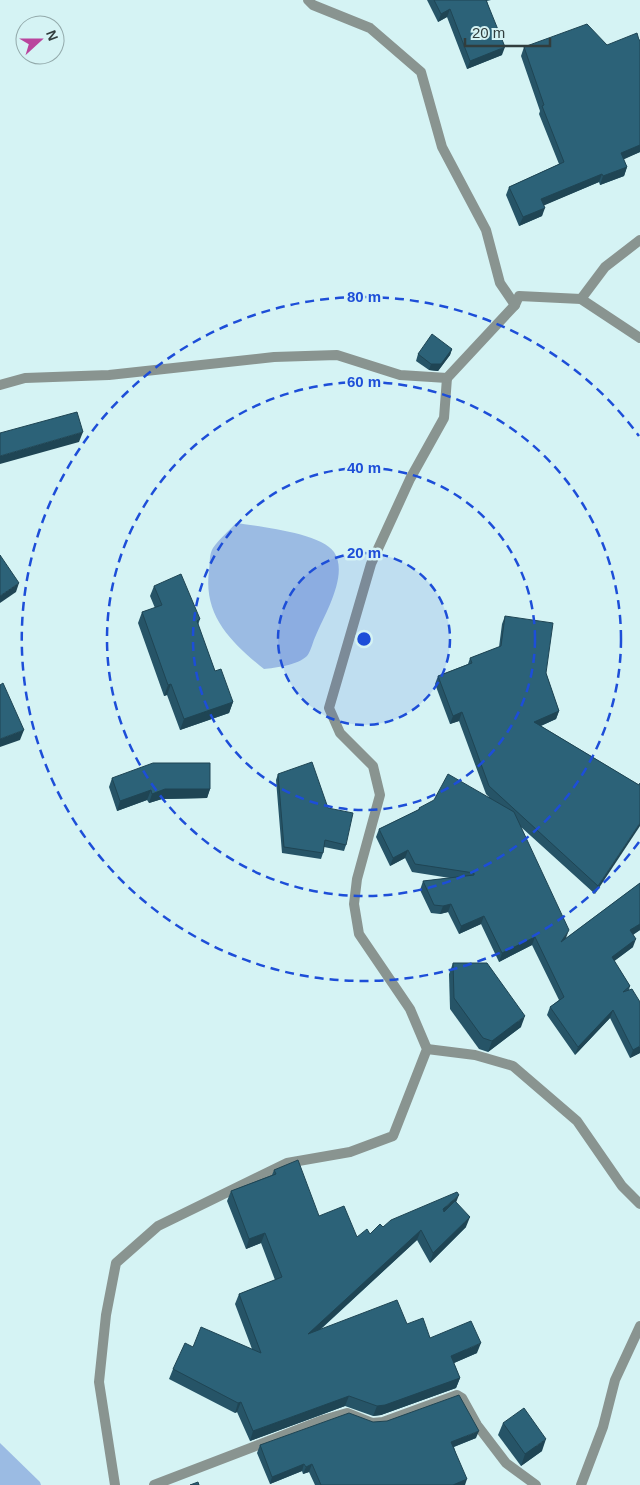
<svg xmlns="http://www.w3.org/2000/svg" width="640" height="1485" font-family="Arial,sans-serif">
<rect width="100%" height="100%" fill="#d5f3f4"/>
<g fill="#9bbbe3">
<path d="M236,523C258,526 321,533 334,552C349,574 325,614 316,635C313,641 311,651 307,656C298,665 275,668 264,669C232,643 203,616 209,571C210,564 209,554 213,548C219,539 229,531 236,523Z"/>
<path d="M0,1443L40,1482L41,1485H0Z"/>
</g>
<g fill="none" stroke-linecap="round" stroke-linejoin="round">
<g stroke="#899490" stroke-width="10">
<path d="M308,0L313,5L370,28L421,72L442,147L486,230L500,283L515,305"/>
<path d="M581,299L605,267L640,240"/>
<path d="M0,385L25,378L109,375L274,357L337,355L400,375L447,378L444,418L410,479L371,564L329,708L340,733L373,766L380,795L357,879L354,904L359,934L410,1009L427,1049L393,1136L350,1152L287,1163L158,1226L116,1263L106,1315L99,1382L115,1485"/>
<path d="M427,1049L475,1055L513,1066L577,1121L622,1186L640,1204"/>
<path d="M154,1485L323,1420L347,1413L372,1423L383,1422L457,1395L462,1398L477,1425L506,1463L536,1485"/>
</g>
<g stroke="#899490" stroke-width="10">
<path d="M447,378L515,305L519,296L581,299L640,338"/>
<path d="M581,1485L603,1427L615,1380L640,1326"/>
</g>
</g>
<g fill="#265467">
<path d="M427,0H491L487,1L502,55L467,69L447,17L438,22Z"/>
<path d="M640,40V152L623,159L627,167L624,176L600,185L599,182L544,205L542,216L519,226L506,195L509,187L559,164L539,114L540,111L521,56L524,47L607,45Z"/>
<path d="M452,349L450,355L438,371L429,370L416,361L418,354Z"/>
<path d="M154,586L200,619L198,625L215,671L233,702L229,713L180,730L167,695L164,696L138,623L142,612L155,608L150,596Z"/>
<path d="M505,616L546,673L559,711L556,719L541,726L639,785L595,894L521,827L565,939L640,883V930L633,935V947L614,961L630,986L629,990L640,1053L630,1058L610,1018L575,1055L547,1015L550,1007L559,1000L532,945L499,962L481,924L459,934L448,912L440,914L431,913L420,890L423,881L450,878L412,872L405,858L390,866L376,837L379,829L418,810L419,808L489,797L486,794L459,721L450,724L435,684L438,676L468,664L470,658L499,647L502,624Z"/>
<path d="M278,774L328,808L346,845L344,851L324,847L323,853L321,859L282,853L276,780Z"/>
<path d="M112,778L210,789L207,798L162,799L149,803L147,800L117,811L109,787Z"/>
<path d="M453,963L521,1027L488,1052L479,1049L450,1009L449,974Z"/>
<path d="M274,1170L319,1216L357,1237L370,1234L383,1227L456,1203L466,1227L430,1263L417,1240L320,1330L407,1324L430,1338L477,1353L454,1363L460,1378L456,1388L381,1415L373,1416L345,1406L250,1441L237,1412L235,1413L169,1379L173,1369L193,1347L252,1349L235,1304L239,1294L275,1280L261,1243L246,1249L227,1201L231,1191L272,1175Z"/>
<path d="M373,1422L476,1438L454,1447L465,1485H315L309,1472L303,1474L302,1471L270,1484L257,1453L260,1445Z"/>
<path d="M503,1423L542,1451L521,1466L498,1435Z"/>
</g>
<g fill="#1f4554">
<path d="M450,9L447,17L438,22L441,14Z"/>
<path d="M505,47L502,55L467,69L470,61Z"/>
<path d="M640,145V152L618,162L621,153Z"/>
<path d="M627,167L624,176L600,185L603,176Z"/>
<path d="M602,174L599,182L538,208L541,199Z"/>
<path d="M545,208L542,216L519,226L523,217Z"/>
<path d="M452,349L450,355L438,371L429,370L431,364Z"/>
<path d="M83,432L79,442L0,464V456Z"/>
<path d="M19,583L16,592L0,603V596Z"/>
<path d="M171,684L167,695L164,696L168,685Z"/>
<path d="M233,702L229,713L180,730L184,719Z"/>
<path d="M559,711L556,719L531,730L534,722Z"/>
<path d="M462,712L459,721L450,724L453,716Z"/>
<path d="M24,730L20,740L0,747V739Z"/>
<path d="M165,789H210L207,798L162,799L149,803L152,794Z"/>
<path d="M151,790L147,800L117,811L120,801Z"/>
<path d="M640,823V826L595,894L598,886Z"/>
<path d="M408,850L405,858L390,866L393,858Z"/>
<path d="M451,904L448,912L440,914L443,906Z"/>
<path d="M484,916L481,924L459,934L461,926Z"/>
<path d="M640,924V930L627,938L630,930Z"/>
<path d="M569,930L566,938L561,942Z"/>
<path d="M535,937L532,945L499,962L502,953Z"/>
<path d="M636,939L633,947L609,965L612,957Z"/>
<path d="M613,1010L610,1018L575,1055L578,1047Z"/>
<path d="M525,1016L521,1027L488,1052L492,1041Z"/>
<path d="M640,1046V1053L630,1058L633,1050Z"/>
<path d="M459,1195L455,1205L439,1219L443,1209Z"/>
<path d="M470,1217L466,1227L430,1263L433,1253Z"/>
<path d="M421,1230L417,1240L304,1344L308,1334Z"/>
<path d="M265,1233L261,1243L246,1249L249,1239Z"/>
<path d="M481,1343L477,1353L447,1366L451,1356Z"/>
<path d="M460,1378L456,1388L381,1415L373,1416L377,1406Z"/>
<path d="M349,1396L345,1406L250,1441L253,1431Z"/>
<path d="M241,1402L237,1412L235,1413L238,1403Z"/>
<path d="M479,1431L476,1438L448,1449L451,1442Z"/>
<path d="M546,1439L542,1451L521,1466L525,1454Z"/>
<path d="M304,1464L302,1471L270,1484L272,1477Z"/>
<path d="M312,1464L309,1472L303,1474L306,1467Z"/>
<path d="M467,1479L465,1485H453Z"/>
</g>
<g fill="#2c6278" stroke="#1f4554">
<path d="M434,0H486L505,47L470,61L450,9L441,14Z"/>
<path d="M587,24L607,45L637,33L639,40H640V145L621,153L627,167L603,176L602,174L541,199L545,208L523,217L509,187L564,162L542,106L544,105L524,47Z"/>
<path d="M432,334L452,349L441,364H431L418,354Z"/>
<path d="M77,412L83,432L0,456V433Z"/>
<path d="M0,555L19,583L0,596Z"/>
<path d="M181,574L200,619L197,621L215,671L221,669L233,702L184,719L171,684L168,685L142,612L162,605L154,586Z"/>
<path d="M505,616L553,623L546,673L559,711L534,722L639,785L640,783V823L598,886L489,786L462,712L453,716L438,676L472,663L470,658L501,646Z"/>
<path d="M3,683L24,730L0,739V685Z"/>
<path d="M312,762L328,808L353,813L346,845L325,840L323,853L284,847L278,774Z"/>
<path d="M153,763H210V789H165L152,794L151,790L120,801L112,778Z"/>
<path d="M448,774L514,812L569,930L561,942L640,883V924L630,930L636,939L612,957L630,986L623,992L632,989L640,1002V1046L633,1050L613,1010L578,1047L550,1007L564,997L535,937L502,953L484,916L461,926L451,904L443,906L434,905L423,881L474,875V873L415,864L408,850L393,858L379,829L420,809L419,808L434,800Z"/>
<path d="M453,963H487L525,1016L492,1041L483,1038L454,998Z"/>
<path d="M298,1160L319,1216L344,1206L357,1237L367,1229L370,1234L380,1224L383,1227L391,1220L457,1192L459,1195L443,1209L444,1212L455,1201L470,1217L433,1253L421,1230L308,1334L397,1300L407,1324L423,1318L430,1338L471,1321L481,1343L451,1356L460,1378L385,1405L377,1406L349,1396L253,1431L241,1402L238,1403L173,1369L185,1343L193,1347L201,1327L261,1353L239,1294L282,1277L265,1233L249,1239L231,1191L276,1174L274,1170Z"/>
<path d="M459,1395L479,1431L451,1442L467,1479L453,1485H321L312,1464L306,1467L304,1464L272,1477L260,1445L349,1413L373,1422L387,1421Z"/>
<path d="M524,1408L546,1439L525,1454L503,1423Z"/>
<path d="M198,1482L199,1485H190Z"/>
</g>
<circle cx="364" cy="639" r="86" fill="#1d4ed8" fill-opacity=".12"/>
<g fill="none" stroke="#1d4ed8" stroke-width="2.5" stroke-dasharray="9 6">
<circle cx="364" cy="639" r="86"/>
<circle cx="364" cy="639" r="171"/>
<circle cx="364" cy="639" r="257"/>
<path d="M639 842A342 342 0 1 1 639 436"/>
</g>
<circle cx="364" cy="639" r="8" fill="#1d4ed8" stroke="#d5f3f4" stroke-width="2.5"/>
<g font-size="15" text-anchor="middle" font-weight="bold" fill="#1d4ed8" stroke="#d5f3f4" stroke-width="5" stroke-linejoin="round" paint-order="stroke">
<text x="364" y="302">80 m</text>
<text x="364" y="387">60 m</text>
<text x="364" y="473">40 m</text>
<text x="364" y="558">20 m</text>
</g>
<g transform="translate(40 40) rotate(69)"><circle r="24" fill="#d5f3f4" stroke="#93aaab"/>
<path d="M0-4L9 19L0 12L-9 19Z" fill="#ba459d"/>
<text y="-8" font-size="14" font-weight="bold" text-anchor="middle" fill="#313d3d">N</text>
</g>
<path d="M465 38v8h85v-8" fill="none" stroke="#313d3d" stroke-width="2.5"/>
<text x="472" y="38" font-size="15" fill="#313d3d" stroke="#d5f3f4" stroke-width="4" paint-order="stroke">20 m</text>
</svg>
